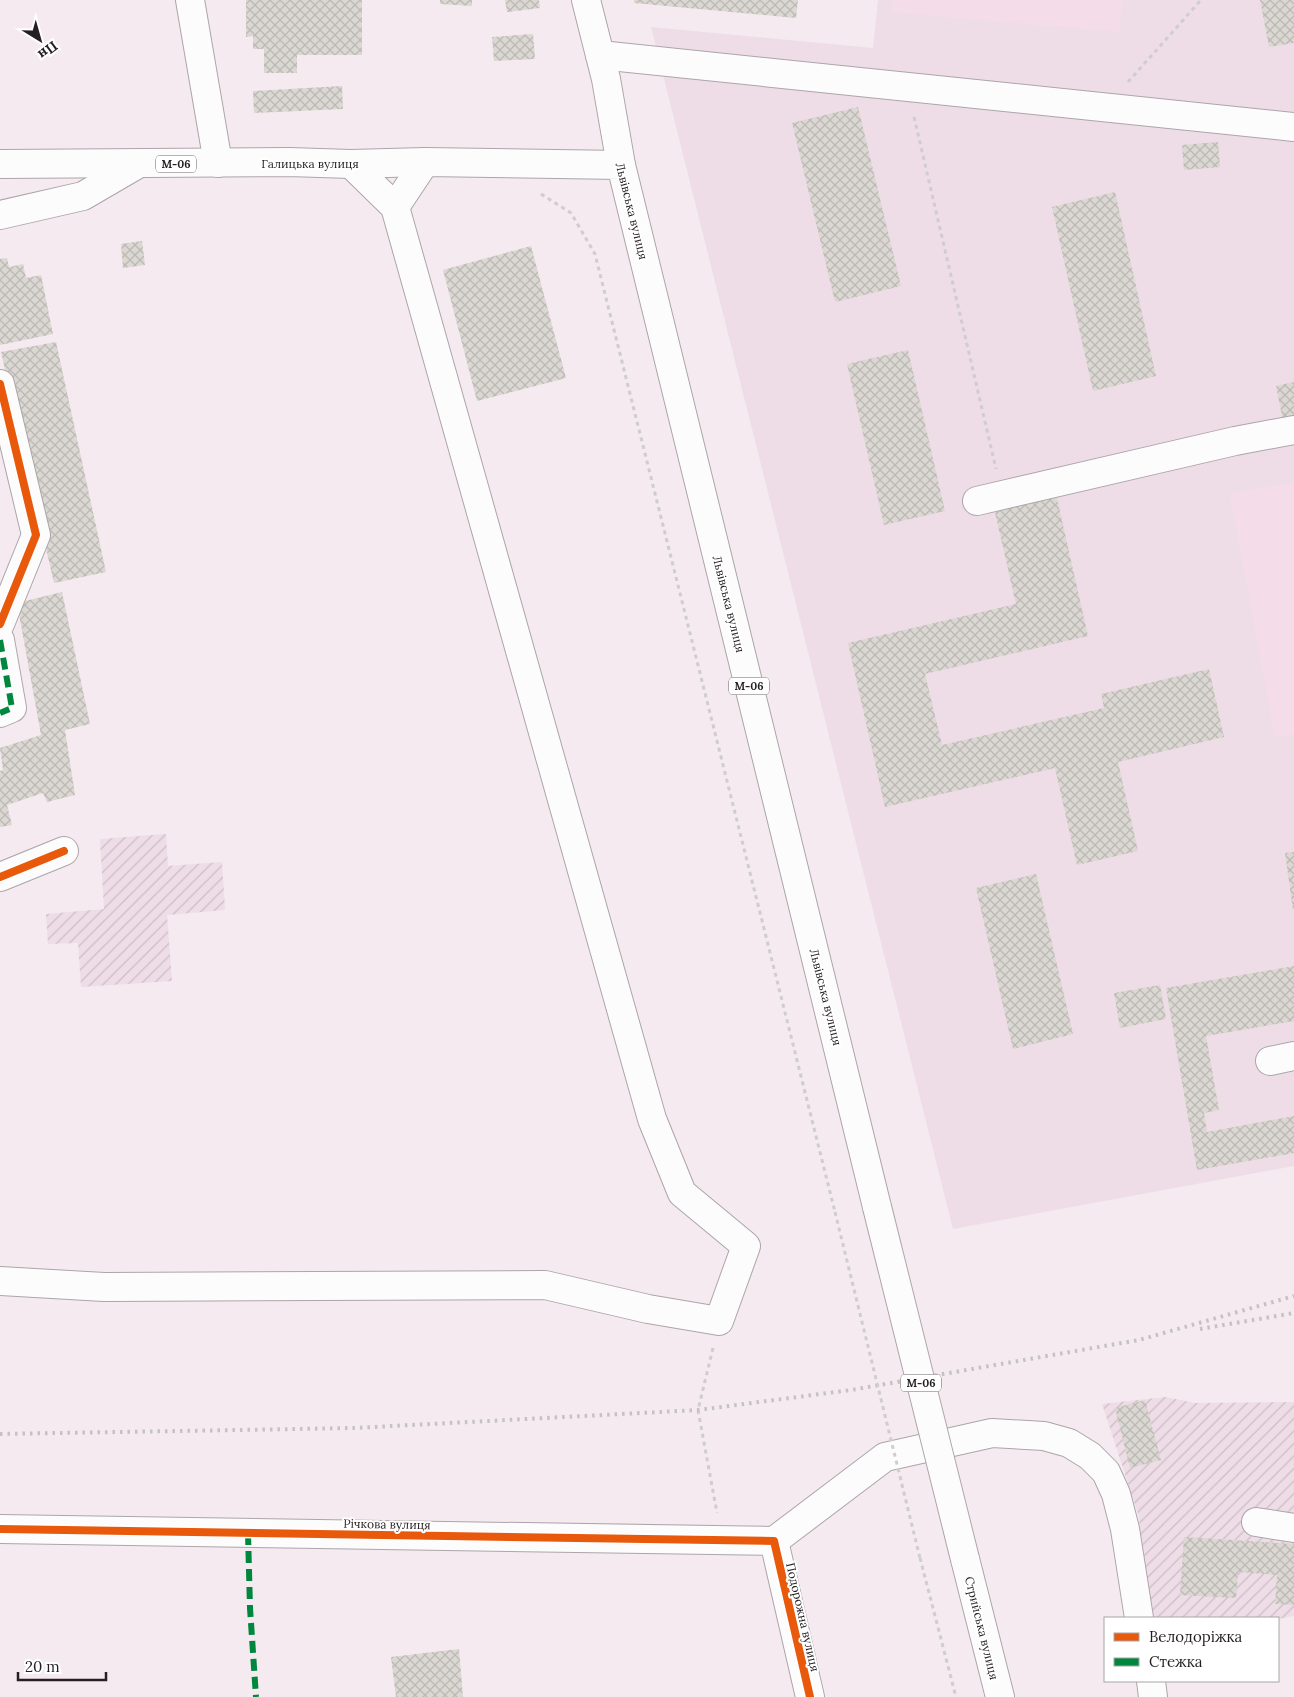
<svg xmlns="http://www.w3.org/2000/svg" width="1294" height="1697" font-family="Lora,serif">
<defs>
<pattern id="industrial-furrows" width="10" height="10" patternUnits="userSpaceOnUse" patternTransform="scale(1.25)"><rect width="10" height="10" fill="#eedde6"/><path d="M-1 1l2-2M0 10L10 0M9 11l2-2" fill="none" stroke="#ccbdc5"/></pattern>
<pattern id="building-cross-hatch" width="8" height="8" patternUnits="userSpaceOnUse" patternTransform="scale(1.25)"><rect width="8" height="8" fill="#dbd7d2"/><path d="M0 0l8 8M0 8l8-8" fill="none" stroke="#bcb8b4"/></pattern>
</defs>
<rect width="100%" height="100%" fill="#f4eaef"/>
<path fill="#eedde6" d="M878,0H1294V1166L953,1229L651,27L873,48Z"/>
<g fill="url(#industrial-furrows)">
<path d="M166,834L168,866L222,862L225,910L167,915L172,981L81,987L78,943L48,944L46,914L104,909L100,839Z"/>
<path d="M1165,1397L1195,1403L1294,1402V1616L1278,1619L1147,1618L1139,1517L1102,1404Z"/>
</g>
<g fill="#f5dce9">
<path d="M893,0H1122L1119,32L892,12Z"/>
<path d="M1294,482V734L1275,737L1230,494Z"/>
</g>
<g fill="url(#building-cross-hatch)">
<path d="M246,0H362V55H297V73H264V49H253V36L246,37Z"/>
<path d="M440,0H472V6L440,4Z"/>
<path d="M505,0H539L540,8L507,12Z"/>
<path d="M634,0H798L796,18L634,3Z"/>
<path d="M1260,0H1294V43L1269,47Z"/>
<path d="M533,34L535,59L494,61L492,37Z"/>
<path d="M342,86L343,109L254,113L253,91Z"/>
<path d="M858,107L901,286L835,302L792,123Z"/>
<path d="M1218,142L1220,167L1184,170L1182,145Z"/>
<path d="M1115,192L1156,376L1093,391L1052,207Z"/>
<path d="M142,241L145,265L123,268L121,244Z"/>
<path d="M531,246L566,378L477,401L443,270Z"/>
<path d="M7,258L9,267L23,264L26,278L41,275L53,334L0,345V259Z"/>
<path d="M56,342L106,572L54,583L1,352Z"/>
<path d="M908,350L945,511L884,525L847,364Z"/>
<path d="M1294,382V418L1283,421L1276,386Z"/>
<path d="M1056,494L1088,636L925,674L942,745L1104,708L1101,694L1209,669L1224,737L1118,762L1138,851L1077,865L1055,768L885,807L848,643L1016,604L994,508Z"/>
<path d="M62,592L90,724L65,730L75,795L47,802L43,793L7,805L12,825L0,827V771L3,770L0,748L41,735L17,603Z"/>
<path d="M1294,852V910H1293L1285,853Z"/>
<path d="M1036,874L1073,1034L1013,1049L976,888Z"/>
<path d="M1294,966V1021L1206,1036L1219,1110L1204,1113L1207,1132L1294,1116V1153L1197,1170L1166,988Z"/>
<path d="M1160,985L1166,1019L1120,1028L1114,993Z"/>
<path d="M1145,1400L1161,1460L1130,1468L1115,1408Z"/>
<path d="M1184,1537L1294,1544V1605L1275,1604L1277,1575L1238,1572L1236,1598L1180,1595Z"/>
<path d="M459,1649L463,1697H396L391,1657Z"/>
</g>
<g fill="none" stroke-linecap="round" stroke-linejoin="round">
<defs>
<g id="minor">
<path d="M190,0L218,163"/>
<path d="M600,55L1294,127"/>
<path d="M395,207L425,162"/>
<path d="M0,215L83,196L138,164"/>
<path d="M0,384L36,535L0,624"/>
<path d="M977,501L1235,441L1294,430"/>
<path d="M0,640L12,708L0,713"/>
<path d="M0,877L64,851"/>
<path d="M1270,1061L1294,1056"/>
<path d="M0,1281L104,1287L545,1285L648,1309L719,1321L746,1246L682,1193L652,1119L395,207L351,164"/>
<path d="M1256,1522L1294,1528"/>
<path d="M0,1529L774,1541"/>
<path d="M774,1541L885,1457L992,1433L1044,1436L1069,1443L1090,1456L1106,1472L1116,1494L1125,1529L1139,1618"/>
<path d="M774,1541L810,1697"/>
<path d="M1151,1681L1153,1697"/>
</g>
<path id="major" d="M586,0L606,79L621,165"/>
<g id="highway">
<path d="M0,164L289,162L351,164L425,162L621,165L877,1207"/>
<path d="M965,1559L1000,1697"/>
</g>
</defs>
<use href="#minor" stroke="#aca5a9" stroke-width="30"/>
<use href="#major" stroke="#aca5a9" stroke-width="30"/>
<use href="#highway" stroke="#aca5a9" stroke-width="30"/>
<g stroke="#cfcdce" stroke-width="3" stroke-dasharray="4 4" stroke-linecap="butt">
<path d="M1128,82L1201,0"/>
<path d="M914,117L996,469"/>
<path d="M541,194L571,213L595,254L835,1212"/>
<path d="M713,1348L698,1410L717,1513"/>
<path d="M920,1558L956,1697"/>
</g>
<use href="#minor" stroke="#fdfcfd" stroke-width="28"/>
<use href="#major" stroke="#fdfcfd" stroke-width="28"/>
<use href="#highway" stroke="#fdfcfd" stroke-width="28"/>
<g stroke="#c4c2c3" stroke-width="4" stroke-dasharray="2.5 5" stroke-linecap="butt">
<path d="M1200,1329L1294,1313"/>
<path d="M0,1434L354,1428L698,1410L851,1390L1139,1340L1294,1296"/>
</g>
<defs>
<path id="highway-bridge" d="M877,1207L965,1559"/>
</defs>
<use href="#highway-bridge" stroke="#aca5a9" stroke-width="30" stroke-linecap="butt"/>
<path stroke="#cfcdce" stroke-width="3" stroke-dasharray="4 4" stroke-linecap="butt" d="M835,1212L920,1558"/>
<use href="#highway-bridge" stroke="#fdfcfd" stroke-width="28"/>
<g stroke="#00873e" stroke-width="6" stroke-dasharray="12 6" stroke-linecap="butt">
<path d="M0,640L12,708L0,713"/>
<path d="M248,1533L250,1608L256,1697"/>
</g>
<defs>
<g id="cycleway">
<path d="M0,384L36,535L0,624"/>
<path d="M0,877L64,851"/>
<path d="M0,1529L774,1541L810,1697"/>
</g>
</defs>
<use href="#cycleway" stroke="#fff" stroke-width="11"/>
<use href="#cycleway" stroke="#e8590c" stroke-width="8"/>
</g>
<g text-anchor="middle" dominant-baseline="central" stroke-width="4" stroke-linejoin="round" paint-order="stroke">
<g fill="#fff" stroke="#666264" stroke-width="1">
<rect x="156" y="155.5" width="40" height="17" rx="4"/>
<rect x="729" y="677.5" width="40" height="17" rx="4"/>
<rect x="901" y="1374.5" width="40" height="17" rx="4"/>
</g>
<g font-size="11" font-weight="bold" fill="#251f22">
<text x="176" y="164">М-06</text>
<text x="749" y="686">М-06</text>
<text x="921" y="1383">М-06</text>
</g>
<g font-size="12" fill="#251f22" stroke="#fff">
<text x="310" y="163">Галицька вулиця</text>
<text transform="translate(632 211) rotate(76)">Львівська вулиця</text>
<text transform="translate(729 604) rotate(76)">Львівська вулиця</text>
<text transform="translate(826 997) rotate(76)">Львівська вулиця</text>
<text transform="translate(387 1524) rotate(1)">Річкова вулиця</text>
<text transform="translate(803 1617) rotate(77)">Подорожна вулиця</text>
<text transform="translate(982 1628) rotate(76)">Стрийська вулиця</text>
</g>
</g>
<rect x="1104" y="1617" width="175" height="65" fill="#ffffff" stroke="#a8a5a7"/>
<rect x="1114" y="1633" width="25" height="8" fill="#e8590c" stroke="#a8a5a7"/>
<text x="1149" y="1642" font-size="15" fill="#251f22">Велодоріжка</text>
<rect x="1114" y="1658" width="25" height="8" fill="#00873e" stroke="#a8a5a7"/>
<text x="1149" y="1667" font-size="15" fill="#251f22">Стежка</text>
<g transform="translate(40 40) rotate(143)" stroke="#ffffff" stroke-width="4" paint-order="stroke">
<path d="M0-4L9 19L0 12L-9 19Z" fill="#251f22"/>
<text y="-8" font-size="14" font-weight="bold" text-anchor="middle" fill="#251f22">Пн</text>
</g>
<path d="M18 1672v8h88v-8" fill="none" stroke="#251f22" stroke-width="2.5"/>
<text x="25" y="1672" font-size="15" fill="#251f22" stroke="#ffffff" stroke-width="4" paint-order="stroke">20 m</text>
</svg>
